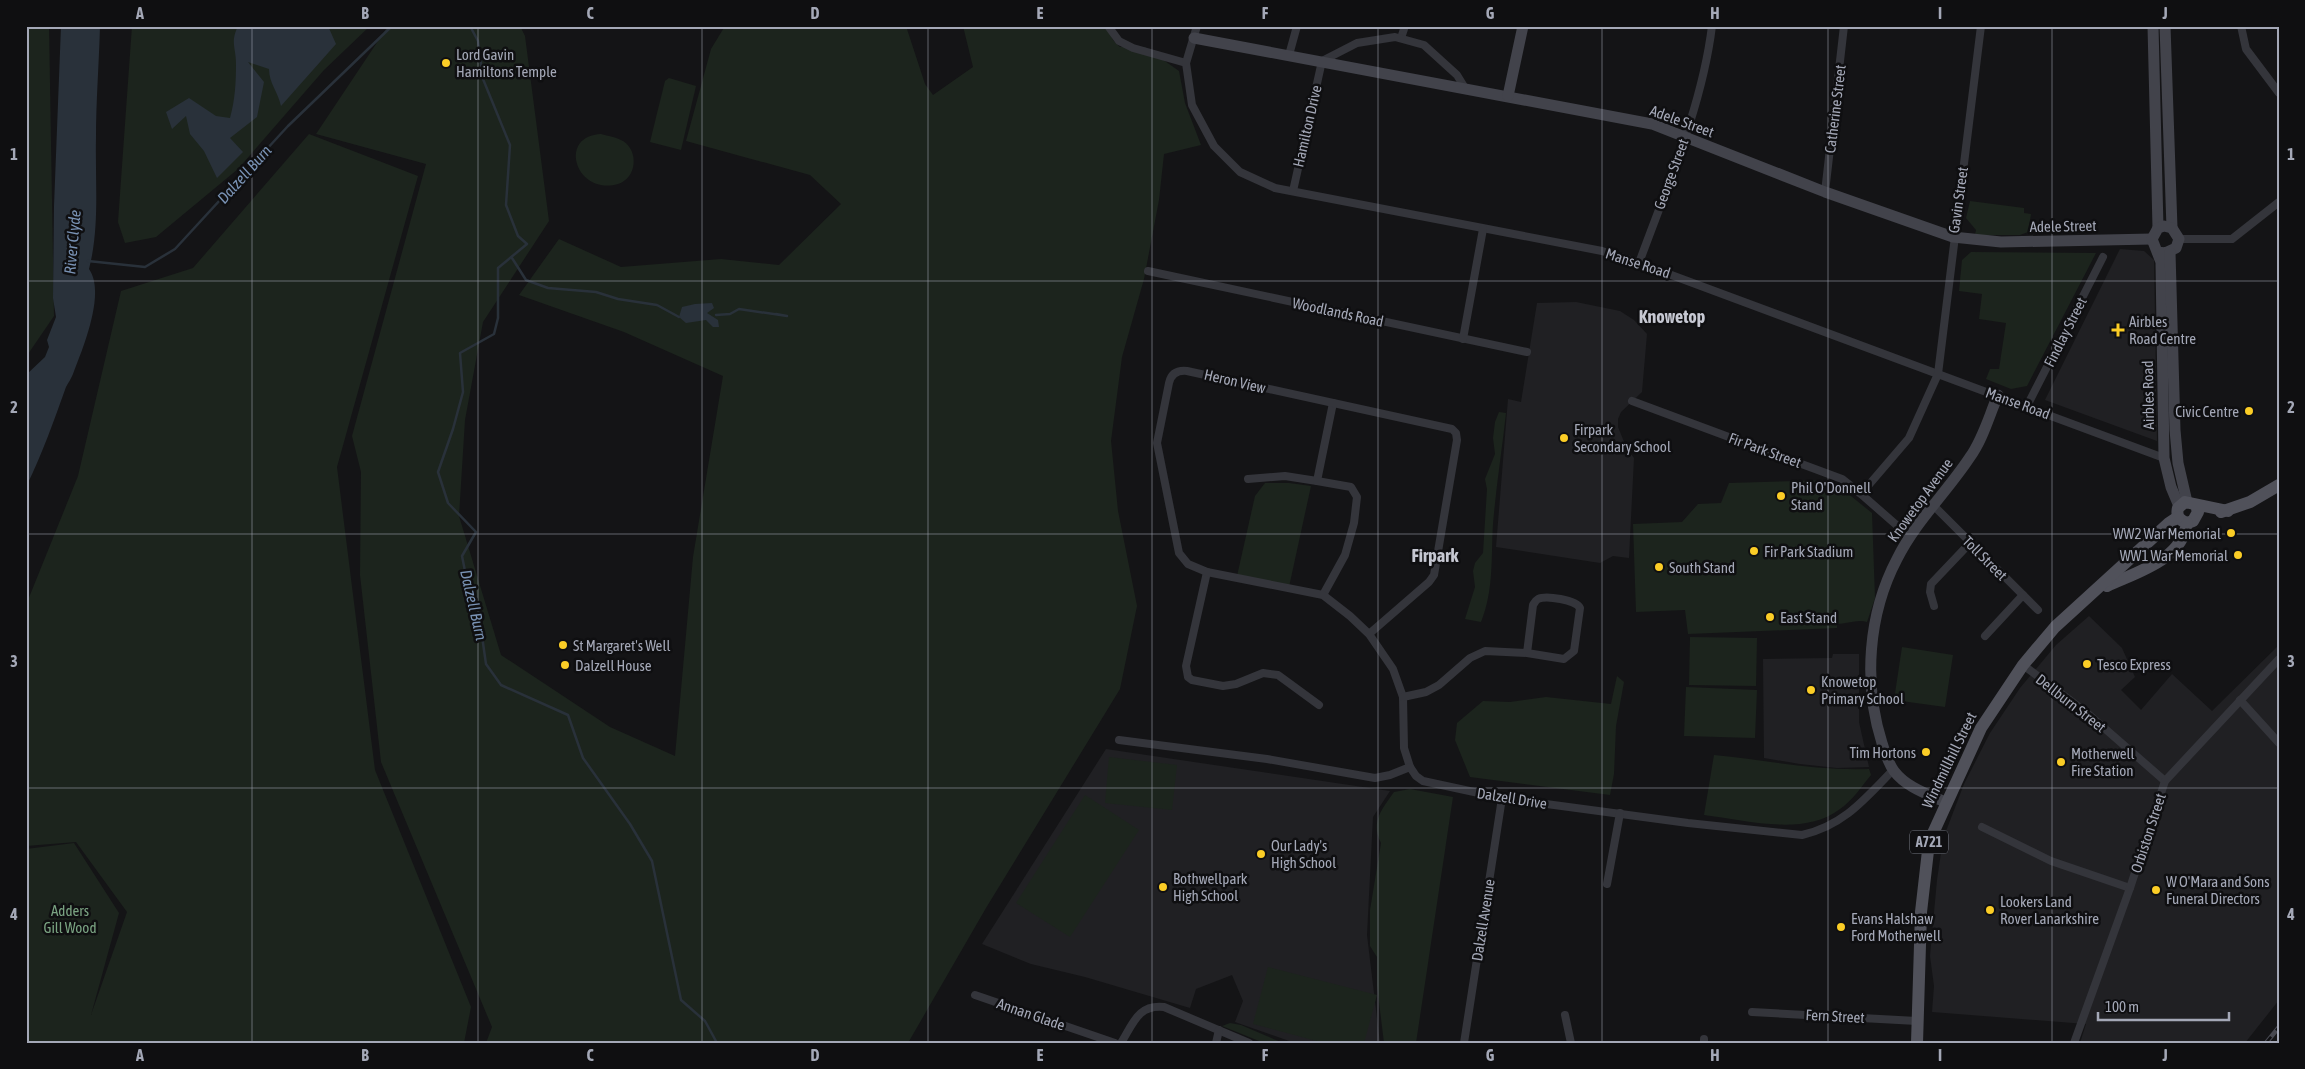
<svg xmlns="http://www.w3.org/2000/svg" width="2305" height="1069" font-family="'Asap Condensed',sans-serif">
<rect width="100%" height="100%" fill="#141416"/>
<g fill="#202023">
<path d="M2120,249L2144,251L2154,260L2157,441L2045,400Z"/>
<path d="M1576,302L1620,311L1634,320L1647,334L1642,392L1621,412L1618,419V427L1627,449L1634,458L1629,558L1613,556L1600,563L1496,547L1508,399L1521,402L1537,303Z"/>
<path d="M2089,616L2122,648L2135,677L2121,690L2141,710L2172,674L2212,711L2279,645V1000L2245,1043H2080L2086,1024L1932,1012L1934,986L1930,956L1937,880L1943,839L1964,784L1990,733L2020,688L2056,645Z"/>
<path d="M1833,654H1859V722L1869,767L1837,768L1800,764L1764,758L1763,659L1832,658Z"/>
<path d="M1106,749L1390,791L1373,817L1367,935L1380,1043H1295L1235,1022L1243,1001L1232,975L1196,989L1190,1008L1085,977L1031,964L982,944Z"/>
</g>
<g fill="#1c241d">
<path d="M26,26H49L54,316L26,357Z"/>
<path d="M132,26H370L324,70L238,169L156,237L125,243L118,222Z"/>
<path d="M388,26H520L525,36L549,221L483,322L465,420L459,516L501,655L610,727L675,756L693,557L723,376L624,332L519,295L559,239L621,267L721,259L779,265L841,204L810,175L686,141L711,49L725,26H906L925,84L933,95L973,67L963,26H1107L1113,40L1120,47H1145L1179,71L1185,103L1201,145L1164,154L1159,200L1144,279L1122,357L1111,441L1118,511L1137,606L1120,689L986,908L908,1043H486L492,1027L381,762L360,575L361,472L352,436L426,164L316,134Z"/>
<path d="M669,78L696,86L681,150L650,142L665,81Z"/>
<path d="M309,134L418,176L337,467L375,770L471,1007L464,1043H26V849L74,843L119,913L91,1015L127,912L76,842L26,846V605L78,476L121,291L193,268Z"/>
<path d="M601,134C608,136 616,137 623,141C639,151 637,178 618,184C576,196 557,136 601,134Z"/>
<path d="M1970,201L2024,208V213L2031,214L2028,232L2020,235H1975L1976,230L1966,218Z"/>
<path d="M1971,252L2096,253L2027,386L2011,389L1986,379L1990,369H1999L2006,323L1979,319L1982,294L1959,291L1962,260Z"/>
<path d="M1499,412L1506,413C1502,450 1496,487 1493,524C1491,557 1494,590 1481,622L1465,619L1475,587L1473,571L1475,563L1483,553L1487,489L1485,479L1495,454L1493,438L1495,422Z"/>
<path d="M1831,480L1872,513L1875,598L1867,622C1858,619 1846,624 1837,624V628L1688,634L1685,610L1636,612L1633,524L1682,522L1698,504L1721,503L1729,483Z"/>
<path d="M1265,483H1289L1311,486L1289,587L1237,576L1255,496Z"/>
<path d="M1690,637L1757,638L1756,686L1689,685Z"/>
<path d="M1902,647L1953,655L1945,707L1894,700Z"/>
<path d="M1617,676L1624,682L1616,726L1614,774L1610,795L1470,777L1455,740L1457,723L1483,701L1510,702L1546,697L1611,704Z"/>
<path d="M1686,687L1757,690L1755,738L1684,736Z"/>
<path d="M1714,755C1766,760 1817,771 1869,769L1871,775C1862,786 1852,801 1840,809C1804,837 1746,820 1704,815Z"/>
<path d="M1109,757L1177,765L1172,810L1105,803Z"/>
<path d="M1410,789L1453,797L1416,1043H1384L1377,986V957L1370,946V910L1381,843C1370,822 1382,809 1394,792Z"/>
<path d="M1085,795L1139,830L1070,937L1016,903Z"/>
<path d="M1268,967L1377,995L1364,1043H1324L1253,1024Z"/>
<path d="M1230,1023L1241,1025L1283,1043H1264L1222,1026Z"/>
</g>
<g fill="#29313a">
<path d="M61,26H100C99,64 96,101 96,138C95,181 100,227 89,269C106,293 83,348 73,374C71,379 68,383 66,387C53,423 43,452 26,487V375L45,357L49,347L47,340L56,317L53,298L54,206Z"/>
<path d="M238,26H328L336,44L281,106C278,92 269,83 269,69L248,62L264,82L257,117L230,138L243,152L217,178L204,151L190,134L186,116L172,129L166,112L189,98L216,116L230,118C235,100 236,83 236,64C236,47 230,43 238,26Z"/>
<path d="M712,303L714,308L707,313L718,320L719,327H713L706,320L686,323L679,317L682,307L695,304Z"/>
</g>
<g fill="none" stroke-linecap="round" stroke-linejoin="round">
<g stroke="#29313a" stroke-width="2.5">
<path d="M470,26L478,41L483,79L510,145L506,205L518,236L527,244L498,268V318L494,334L460,353L463,392L453,429L438,472L448,503L476,532L462,556L466,576L477,601L486,664L501,685L568,715L583,758L630,824L652,861L681,1000L705,1021L717,1043"/>
<path d="M512,258L526,280L548,288L596,292L618,299L657,305L679,317"/>
<path d="M88,261L145,267L175,249L288,126L392,26"/>
<path d="M716,315L730,314L739,309L787,316L776,314"/>
</g>
<g stroke="#34353b" stroke-width="8">
<path d="M1108,26L1119,41L1133,48L1186,63"/>
<path d="M1197,26L1186,63L1192,105L1214,146L1240,172L1275,188L1602,251L1639,263L2164,458"/>
<path d="M2241,26L2246,49L2279,93"/>
<path d="M1401,38L1405,26"/>
<path d="M1289,55L1297,26"/>
<path d="M1293,191L1322,61L1357,43L1395,37L1424,45L1457,75L1465,88"/>
<path d="M1825,192L1844,26"/>
<path d="M2179,239H2232L2279,202"/>
<path d="M1639,263C1667,186 1702,107 1712,26"/>
<path d="M1148,271L1527,352"/>
<path d="M1463,339L1483,229"/>
<path d="M1632,401L1842,479L1861,494L1909,536"/>
<path d="M2027,406L2103,257"/>
<path d="M1248,479L1285,476L1317,481"/>
<path d="M1861,494L1909,438L1938,374L1981,26"/>
<path d="M1933,505L2038,610"/>
<path d="M1207,572L1186,666L1188,677L1192,680L1223,686L1236,684L1263,673L1278,675L1319,705"/>
<path d="M1323,595L1345,555L1354,523L1357,497L1351,487L1317,481L1333,403"/>
<path d="M1934,606L1930,592L1931,584L1970,543"/>
<path d="M1369,634L1429,582L1434,575L1457,440L1456,433L1452,429L1187,371C1177,370 1171,374 1169,383L1157,443L1179,553L1188,564L1207,572L1323,595L1350,616L1369,634L1393,669L1403,697L1404,748L1410,767"/>
<path d="M1985,636L2023,595"/>
<path d="M2023,665L2087,713L2165,781"/>
<path d="M1403,697L1426,692L1439,685L1470,658L1485,651L1527,653L1564,659L1574,651L1580,608C1576,600 1546,595 1538,599C1536,600 1535,602 1533,605L1527,653"/>
<path d="M2240,700L2279,743"/>
<path d="M1119,740L1267,759L1375,778L1390,775L1410,767L1416,776L1423,781L1502,798L1688,823L1802,835C1843,826 1865,799 1893,770"/>
<path d="M1982,827L2051,861L2130,888"/>
<path d="M1607,884L1620,813"/>
<path d="M975,995L1115,1043"/>
<path d="M1752,1012L1917,1021"/>
<path d="M1565,1015L1571,1043"/>
<path d="M1121,1043C1133,1024 1138,1004 1164,1007L1249,1043"/>
<path d="M1216,1043L1219,1030"/>
<path d="M1464,1043L1502,798"/>
<path d="M1704,1043V1039"/>
<path d="M2074,1043L2130,888L2165,781L2279,659"/>
</g>
<g stroke="#42434b" stroke-width="11">
<path d="M2153,26L2158,228"/>
<path d="M2165,26L2172,228"/>
<path d="M1194,38L1652,124L1825,192L1953,237L2001,242L2152,239"/>
<path d="M1508,96L1523,26"/>
<path d="M2158,252L2165,253L2176,248L2179,239L2172,228L2164,226L2158,228L2152,239L2161,262L2164,458L2171,487L2179,506"/>
<path d="M2170,252L2175,430L2178,463L2187,502"/>
<path d="M1945,802C1927,794 1906,787 1894,771C1888,763 1885,752 1882,743C1863,683 1868,614 1897,559C1916,521 1947,492 1970,457C1983,439 1989,416 1998,395"/>
</g>
<g stroke="#50515a" stroke-width="12">
<path d="M2196,505L2198,512L2193,521L2187,523C2179,520 2176,516 2178,508L2185,502L2228,511"/>
<path d="M2221,512L2250,502L2279,485"/>
<path d="M2107,586C2137,572 2182,560 2187,523"/>
<path d="M1917,1043L1921,912L1929,842L1981,728L2023,665L2055,627L2169,523L2178,517"/>
</g>
<defs>
<path id="rail" d="M2266,1043L2279,1027"/>
</defs>
<use href="#rail" stroke="#474850" stroke-width="4.5"/>
<use href="#rail" stroke="#0f0f11" stroke-width="2.5" stroke-dasharray="8" stroke-linecap="butt"/>
</g>
<path fill="none" stroke="#a4a8b7" stroke-width="1" stroke-opacity="0.55" d="M252,26V1043M478,26V1043M702,26V1043M928,26V1043M1152,26V1043M1378,26V1043M1602,26V1043M1828,26V1043M2052,26V1043M26,281H2279M26,534H2279M26,788H2279"/>
<g fill="#fbcd26" stroke="#0f0f11" stroke-width="2">
<circle cx="446" cy="63" r="5"/>
<path d="M2115.5 322.5h5v5h5v5h-5v5h-5v-5h-5v-5h5z"/>
<circle cx="2249" cy="411" r="5"/>
<circle cx="1564" cy="438" r="5"/>
<circle cx="1781" cy="496" r="5"/>
<circle cx="2231" cy="533" r="5"/>
<circle cx="1754" cy="551" r="5"/>
<circle cx="2238" cy="555" r="5"/>
<circle cx="1659" cy="567" r="5"/>
<circle cx="1770" cy="617" r="5"/>
<circle cx="563" cy="645" r="5"/>
<circle cx="2087" cy="664" r="5"/>
<circle cx="565" cy="665" r="5"/>
<circle cx="1811" cy="690" r="5"/>
<circle cx="1926" cy="752" r="5"/>
<circle cx="2061" cy="762" r="5"/>
<circle cx="1261" cy="854" r="5"/>
<circle cx="1163" cy="887" r="5"/>
<circle cx="2156" cy="890" r="5"/>
<circle cx="1990" cy="910" r="5"/>
<circle cx="1841" cy="927" r="5"/>
</g>
<g text-anchor="middle" dominant-baseline="central" stroke-width="5" stroke-linejoin="round" paint-order="stroke">
<rect fill="#0f0f11" stroke="#777a85" stroke-width="1" x="1910" y="830.5" width="38" height="23" rx="4"/>
<g font-size="14" font-weight="bold" fill="#a4a8b7">
<text x="1929" y="842">A721</text>
</g>
<g font-size="15" fill="#a4a8b7" stroke="#0f0f11" text-anchor="start">
<text x="456" y="54">Lord Gavin<tspan x="456" dy="17">Hamiltons Temple</tspan></text>
<text x="2129" y="321">Airbles<tspan x="2129" dy="17">Road Centre</tspan></text>
<text x="2239" y="411" text-anchor="end">Civic Centre</text>
<text x="1574" y="429">Firpark<tspan x="1574" dy="17">Secondary School</tspan></text>
<text x="1791" y="487">Phil O'Donnell<tspan x="1791" dy="17">Stand</tspan></text>
<text x="2221" y="533" text-anchor="end">WW2 War Memorial</text>
<text x="1764" y="551">Fir Park Stadium</text>
<text x="2228" y="555" text-anchor="end">WW1 War Memorial</text>
<text x="1669" y="567">South Stand</text>
<text x="1780" y="617">East Stand</text>
<text x="573" y="645">St Margaret's Well</text>
<text x="2097" y="664">Tesco Express</text>
<text x="575" y="665">Dalzell House</text>
<text x="1821" y="681">Knowetop<tspan x="1821" dy="17">Primary School</tspan></text>
<text x="1916" y="752" text-anchor="end">Tim Hortons</text>
<text x="2071" y="753">Motherwell<tspan x="2071" dy="17">Fire Station</tspan></text>
<text x="1271" y="845">Our Lady's<tspan x="1271" dy="17">High School</tspan></text>
<text x="1173" y="878">Bothwellpark<tspan x="1173" dy="17">High School</tspan></text>
<text x="2166" y="881">W O'Mara and Sons<tspan x="2166" dy="17">Funeral Directors</tspan></text>
<text x="2000" y="901">Lookers Land<tspan x="2000" dy="17">Rover Lanarkshire</tspan></text>
<text x="1851" y="918">Evans Halshaw<tspan x="1851" dy="17">Ford Motherwell</tspan></text>
</g>
<g font-size="15" fill="#a4a8b7" stroke="#0f0f11">
<text transform="translate(1835 109) rotate(-83)">Catherine Street</text>
<text transform="translate(1682 121) rotate(20)">Adele Street</text>
<text transform="translate(1307 126) rotate(-77)">Hamilton Drive</text>
<text transform="translate(1671 174) rotate(-70)">George Street</text>
<text transform="translate(1958 200) rotate(-82)">Gavin Street</text>
<text transform="translate(2063 226) rotate(-1)">Adele Street</text>
<text transform="translate(1638 263) rotate(18)">Manse Road</text>
<text transform="translate(1338 312) rotate(12)">Woodlands Road</text>
<text transform="translate(2065 332) rotate(-63)">Findlay Street</text>
<text transform="translate(1235 381) rotate(13)">Heron View</text>
<text transform="translate(2148 395) rotate(-91)">Airbles Road</text>
<text transform="translate(2018 403) rotate(20)">Manse Road</text>
<text transform="translate(1765 450) rotate(20)">Fir Park Street</text>
<text transform="translate(1920 500) rotate(-54)">Knowetop Avenue</text>
<text transform="translate(1985 558) rotate(45)">Toll Street</text>
<text transform="translate(2071 703) rotate(38)">Dellburn Street</text>
<text transform="translate(1949 760) rotate(-64)">Windmillhill Street</text>
<text transform="translate(1512 798) rotate(9)">Dalzell Drive</text>
<text transform="translate(2148 833) rotate(-72)">Orbiston Street</text>
<text transform="translate(1483 920) rotate(-81)">Dalzell Avenue</text>
<text transform="translate(1031 1014) rotate(19)">Annan Glade</text>
<text transform="translate(1835 1016) rotate(3)">Fern Street</text>
</g>
<g font-size="15" fill="#7aa382" stroke="#0f0f11">
<text x="70" y="910">Adders<tspan x="70" dy="17">Gill Wood</tspan></text>
</g>
<g font-size="16" font-style="italic" fill="#7992b4" stroke="#0f0f11">
<text transform="translate(244 174) rotate(-48)">Dalzell Burn</text>
<text transform="translate(72 242) rotate(-85)">River Clyde</text>
<text transform="translate(474 605) rotate(77)">Dalzell Burn</text>
</g>
<g font-size="18" font-weight="bold" fill="#c6c8d2" stroke="#0f0f11">
<text x="1672" y="316">Knowetop</text>
<text x="1435" y="555">Firpark</text>
</g>
</g>
<rect width="2305" height="1069" fill="none" stroke="#0f0f11" stroke-width="55"/>
<path d="M2098 1012v8h131v-8" fill="none" stroke="#a4a8b7" stroke-width="2.5"/>
<text x="2105" y="1012" font-size="15" fill="#a4a8b7" stroke="#0f0f11" stroke-width="4" paint-order="stroke">100 m</text>
<rect x="28" y="28" width="2250" height="1014" fill="none" stroke="#a4a8b7" stroke-width="2"/>
<g font-size="16" text-anchor="middle" font-weight="bold" fill="#a4a8b7">
<text x="140" y="19">A</text>
<text x="365" y="19">B</text>
<text x="590" y="19">C</text>
<text x="815" y="19">D</text>
<text x="1040" y="19">E</text>
<text x="1265" y="19">F</text>
<text x="1490" y="19">G</text>
<text x="1715" y="19">H</text>
<text x="1940" y="19">I</text>
<text x="2165" y="19">J</text>
<text x="14" y="160">1</text>
<text x="2291" y="160">1</text>
<text x="14" y="413">2</text>
<text x="2291" y="413">2</text>
<text x="14" y="667">3</text>
<text x="2291" y="667">3</text>
<text x="14" y="920">4</text>
<text x="2291" y="920">4</text>
<text x="140" y="1061">A</text>
<text x="365" y="1061">B</text>
<text x="590" y="1061">C</text>
<text x="815" y="1061">D</text>
<text x="1040" y="1061">E</text>
<text x="1265" y="1061">F</text>
<text x="1490" y="1061">G</text>
<text x="1715" y="1061">H</text>
<text x="1940" y="1061">I</text>
<text x="2165" y="1061">J</text>
</g>
</svg>
